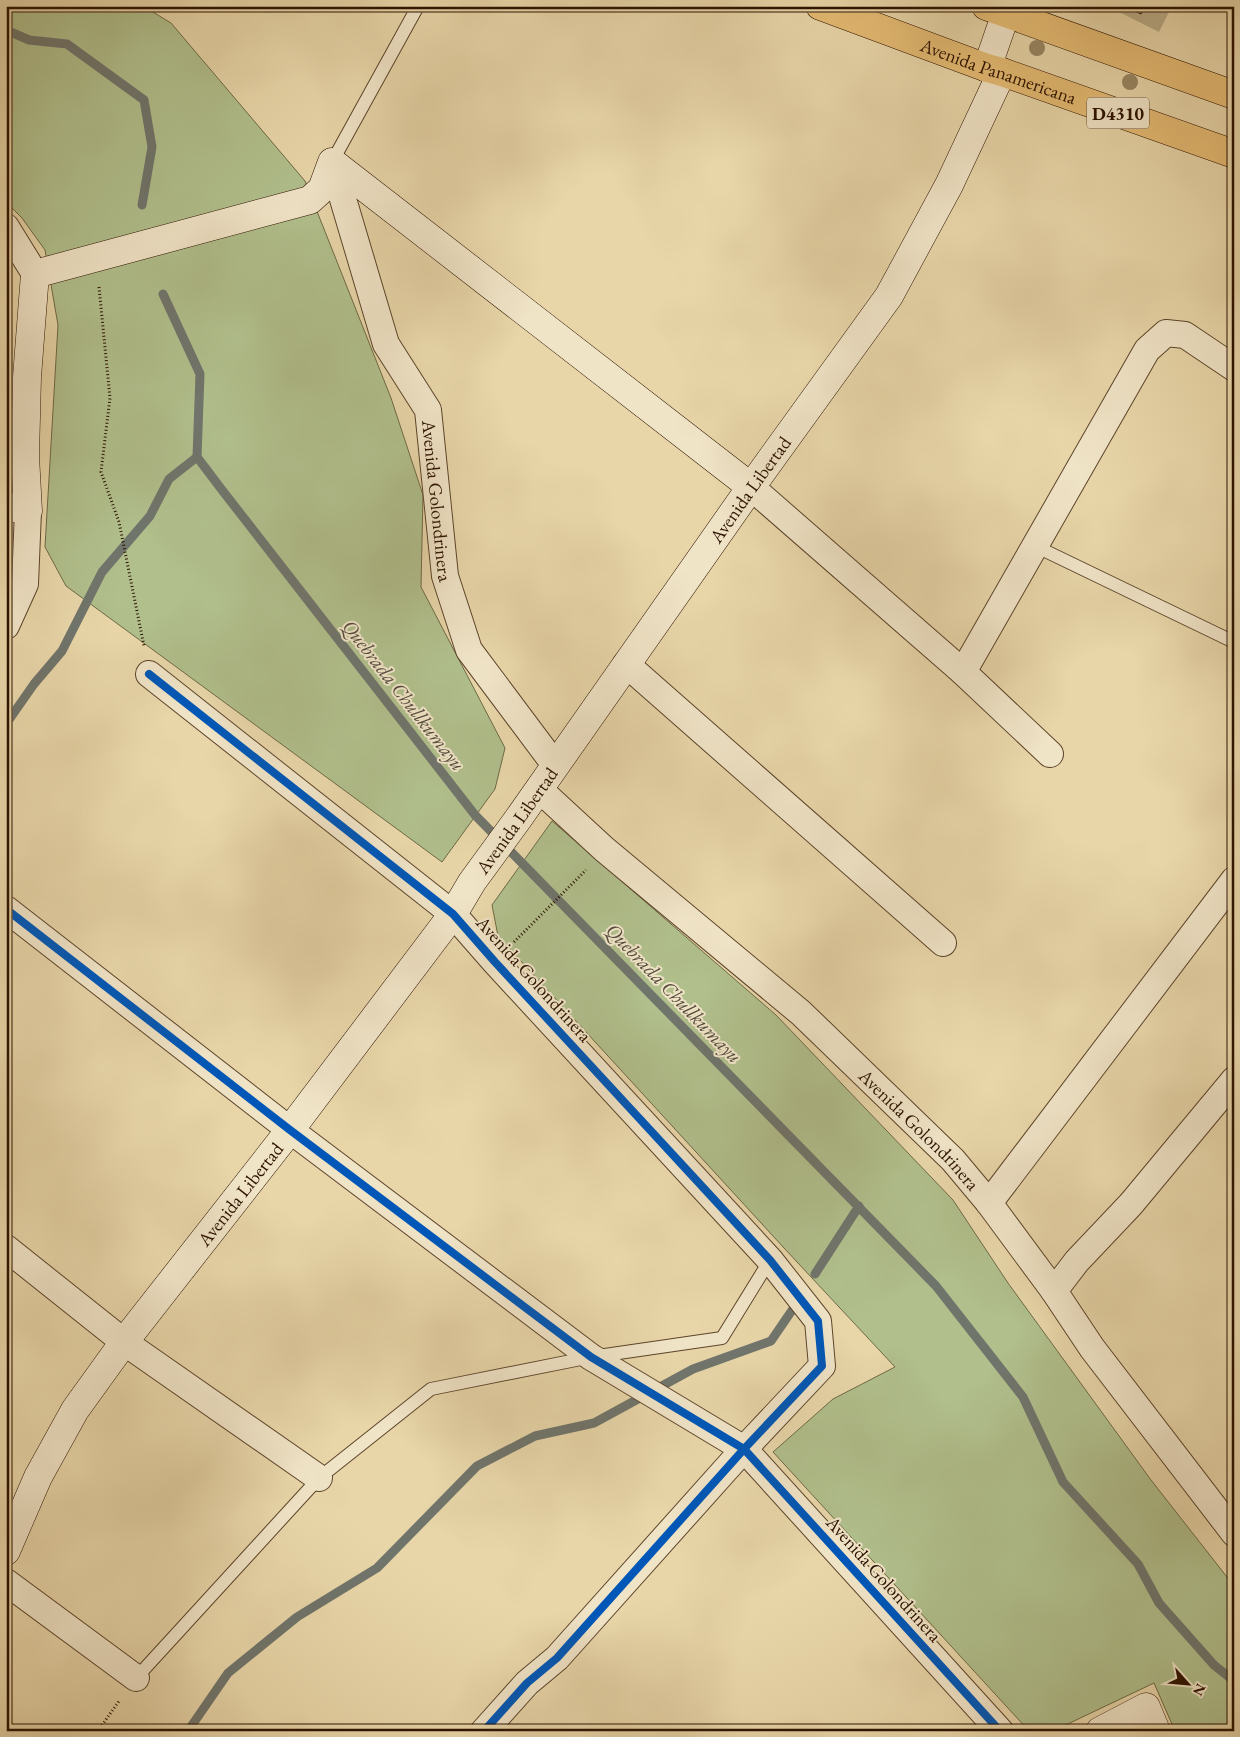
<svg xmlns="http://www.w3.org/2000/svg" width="1240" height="1737" font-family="'EB Garamond',serif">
<rect width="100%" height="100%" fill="#e8d6a9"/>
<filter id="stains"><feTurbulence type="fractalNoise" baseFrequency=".004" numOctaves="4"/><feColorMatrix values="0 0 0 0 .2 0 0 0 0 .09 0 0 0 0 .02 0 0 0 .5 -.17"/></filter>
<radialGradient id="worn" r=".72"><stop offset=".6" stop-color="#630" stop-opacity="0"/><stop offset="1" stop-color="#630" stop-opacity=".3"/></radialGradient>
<g fill="#b0bf8c" stroke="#6e6946">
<path d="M6,6H143L171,23L305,181L391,398L423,495L421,587L505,748L495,789L442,862L66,586L45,547L58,325L45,250L22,218L6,202Z"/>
<path d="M552,821L776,1015L953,1200L1008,1283L1151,1480L1234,1586V1731H1175L1154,1683L1053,1731H1029L773,1452L833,1399L895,1367L784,1248L498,936L492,905Z"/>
</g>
<path fill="#0003" d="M1107,6H1172L1159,32Z"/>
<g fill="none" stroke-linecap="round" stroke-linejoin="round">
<g stroke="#70756c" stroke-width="9">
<path d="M6,30L29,40L67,44L144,100L152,147L142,205"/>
<path d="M163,294L200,374L197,457L222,490L475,815L936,1286L1023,1397L1063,1482L1138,1564L1159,1603L1214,1665L1234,1681"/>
<path d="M6,724L34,684L62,651L102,572L150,516L169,479L197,457"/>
<path d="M815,1274L859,1206"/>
<path d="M188,1731L228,1673L297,1617L377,1568L477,1466L535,1436L594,1423L693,1369L771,1341L797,1303"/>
</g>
</g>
<path fill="#d69282" stroke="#2d1300" d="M1124,6H1145L1141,14Z"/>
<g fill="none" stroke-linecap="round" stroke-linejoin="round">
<defs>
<g id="lane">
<path d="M332,162L418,6"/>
<path d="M1035,546L1234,642"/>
<path d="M136,1678L319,1478L431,1389L591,1357L722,1338L770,1260"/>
</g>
<g id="street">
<path id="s1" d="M332,162L386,344L428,410L445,576L469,650L555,765"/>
<path d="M6,227L35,274"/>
<path d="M751,487L963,672L1050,754"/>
<path d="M6,626L25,584L28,511"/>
<path d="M626,664L943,943"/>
<path d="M963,672L1147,350L1166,333L1185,335L1234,368"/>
<path d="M149,674L453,914L495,962L770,1260L818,1321L822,1366L744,1449L557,1658L527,1683L484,1731"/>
<path id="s2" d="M539,789L604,849L801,1013L953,1160L989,1203L1054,1291L1092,1348L1234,1533"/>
<path d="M6,909L290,1130L591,1357L744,1449L1000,1731"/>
<path d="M989,1203L1234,880"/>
<path d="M6,1248L124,1342L319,1478"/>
<path d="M1054,1291L1077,1261L1131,1204L1234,1080"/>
<path d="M6,1582L136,1678"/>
</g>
<g id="secondary">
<path d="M987,68L1006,13"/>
<path d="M6,506L28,511L25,456L27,377L35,274L310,200L322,189L332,162L751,487"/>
<path id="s3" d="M6,1551L38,1477L75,1410L124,1342L290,1130L453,914L472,882L518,819L751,487L889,296L949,185L1002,72"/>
<path d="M1100,1731L1146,1707L1156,1731"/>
</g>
<g id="primary">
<path id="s4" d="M820,6L987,68L1002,72L1234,154"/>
<path d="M986,6L1234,95"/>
</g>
</defs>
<use href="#lane" stroke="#5c442a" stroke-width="14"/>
<use href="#street" stroke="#5c442a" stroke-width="28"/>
<use href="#secondary" stroke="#2d1300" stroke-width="29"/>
<use href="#primary" stroke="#2d1300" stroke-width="29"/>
<g stroke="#2d1300" stroke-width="3" stroke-dasharray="1 2.5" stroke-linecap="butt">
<path d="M99,287L110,398L101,472L119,522L144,646"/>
<path d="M514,942L586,870"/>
<path d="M98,1731L119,1701"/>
</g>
<use href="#lane" stroke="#f0e4c7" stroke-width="12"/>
<use href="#street" stroke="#f0e4c7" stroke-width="26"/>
<use href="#secondary" stroke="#f0e4c7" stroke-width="28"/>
<use href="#primary" stroke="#e4bb74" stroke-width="28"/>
<defs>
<g id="cycleway">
<path d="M149,674L453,914L495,962L770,1260L818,1321L822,1366L744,1449L557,1658L527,1683L484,1731"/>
<path d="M6,909L290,1130L591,1357L744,1449L1000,1731"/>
</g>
</defs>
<use href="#cycleway" stroke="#f0e4c7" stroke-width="11"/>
<use href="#cycleway" stroke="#0057b8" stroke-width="8"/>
</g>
<g fill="#978763">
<circle cx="1037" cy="48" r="8"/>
<circle cx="1130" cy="82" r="8"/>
</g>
<g text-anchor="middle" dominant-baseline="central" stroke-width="4" stroke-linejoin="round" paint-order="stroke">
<rect fill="#f0e4c7" stroke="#68523c" stroke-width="1" x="1087" y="97.5" width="62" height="31" rx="4"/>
<g font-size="18" font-weight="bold" fill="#2d1300">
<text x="1118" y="113">D4310</text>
</g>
<g font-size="19" fill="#2d1300" stroke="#f0e4c7">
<text stroke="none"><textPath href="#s4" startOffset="190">Avenida Panamericana</textPath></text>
<text stroke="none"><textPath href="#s3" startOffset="1299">Avenida Libertad</textPath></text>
<text stroke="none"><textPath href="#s1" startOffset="359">Avenida Golondrinera</textPath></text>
<text stroke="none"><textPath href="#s3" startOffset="894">Avenida Libertad</textPath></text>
<text transform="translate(534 979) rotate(48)">Avenida Golondrinera</text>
<text stroke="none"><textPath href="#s2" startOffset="511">Avenida Golondrinera</textPath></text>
<text stroke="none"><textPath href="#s3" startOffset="429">Avenida Libertad</textPath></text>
<text transform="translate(884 1579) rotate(48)">Avenida Golondrinera</text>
</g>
<g font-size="20" font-style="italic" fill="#544c3f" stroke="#f0e4c7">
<text transform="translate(404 695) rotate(52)">Quebrada Chullkumayu</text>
<text transform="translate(674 993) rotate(46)">Quebrada Chullkumayu</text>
</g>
</g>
<rect width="1240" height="1737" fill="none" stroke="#e8d6a9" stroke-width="25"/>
<rect x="8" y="8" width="1225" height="1722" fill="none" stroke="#2d1300" stroke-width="2.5"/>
<rect x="12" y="12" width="1215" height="1712" fill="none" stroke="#2d1300"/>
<g transform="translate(1188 1684) rotate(117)" stroke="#f0e4c7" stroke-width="4" paint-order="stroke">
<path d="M0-4L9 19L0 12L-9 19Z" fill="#2d1300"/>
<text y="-8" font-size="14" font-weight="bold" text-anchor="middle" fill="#2d1300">N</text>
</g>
<rect width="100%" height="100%" filter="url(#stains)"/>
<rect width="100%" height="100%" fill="url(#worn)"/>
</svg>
